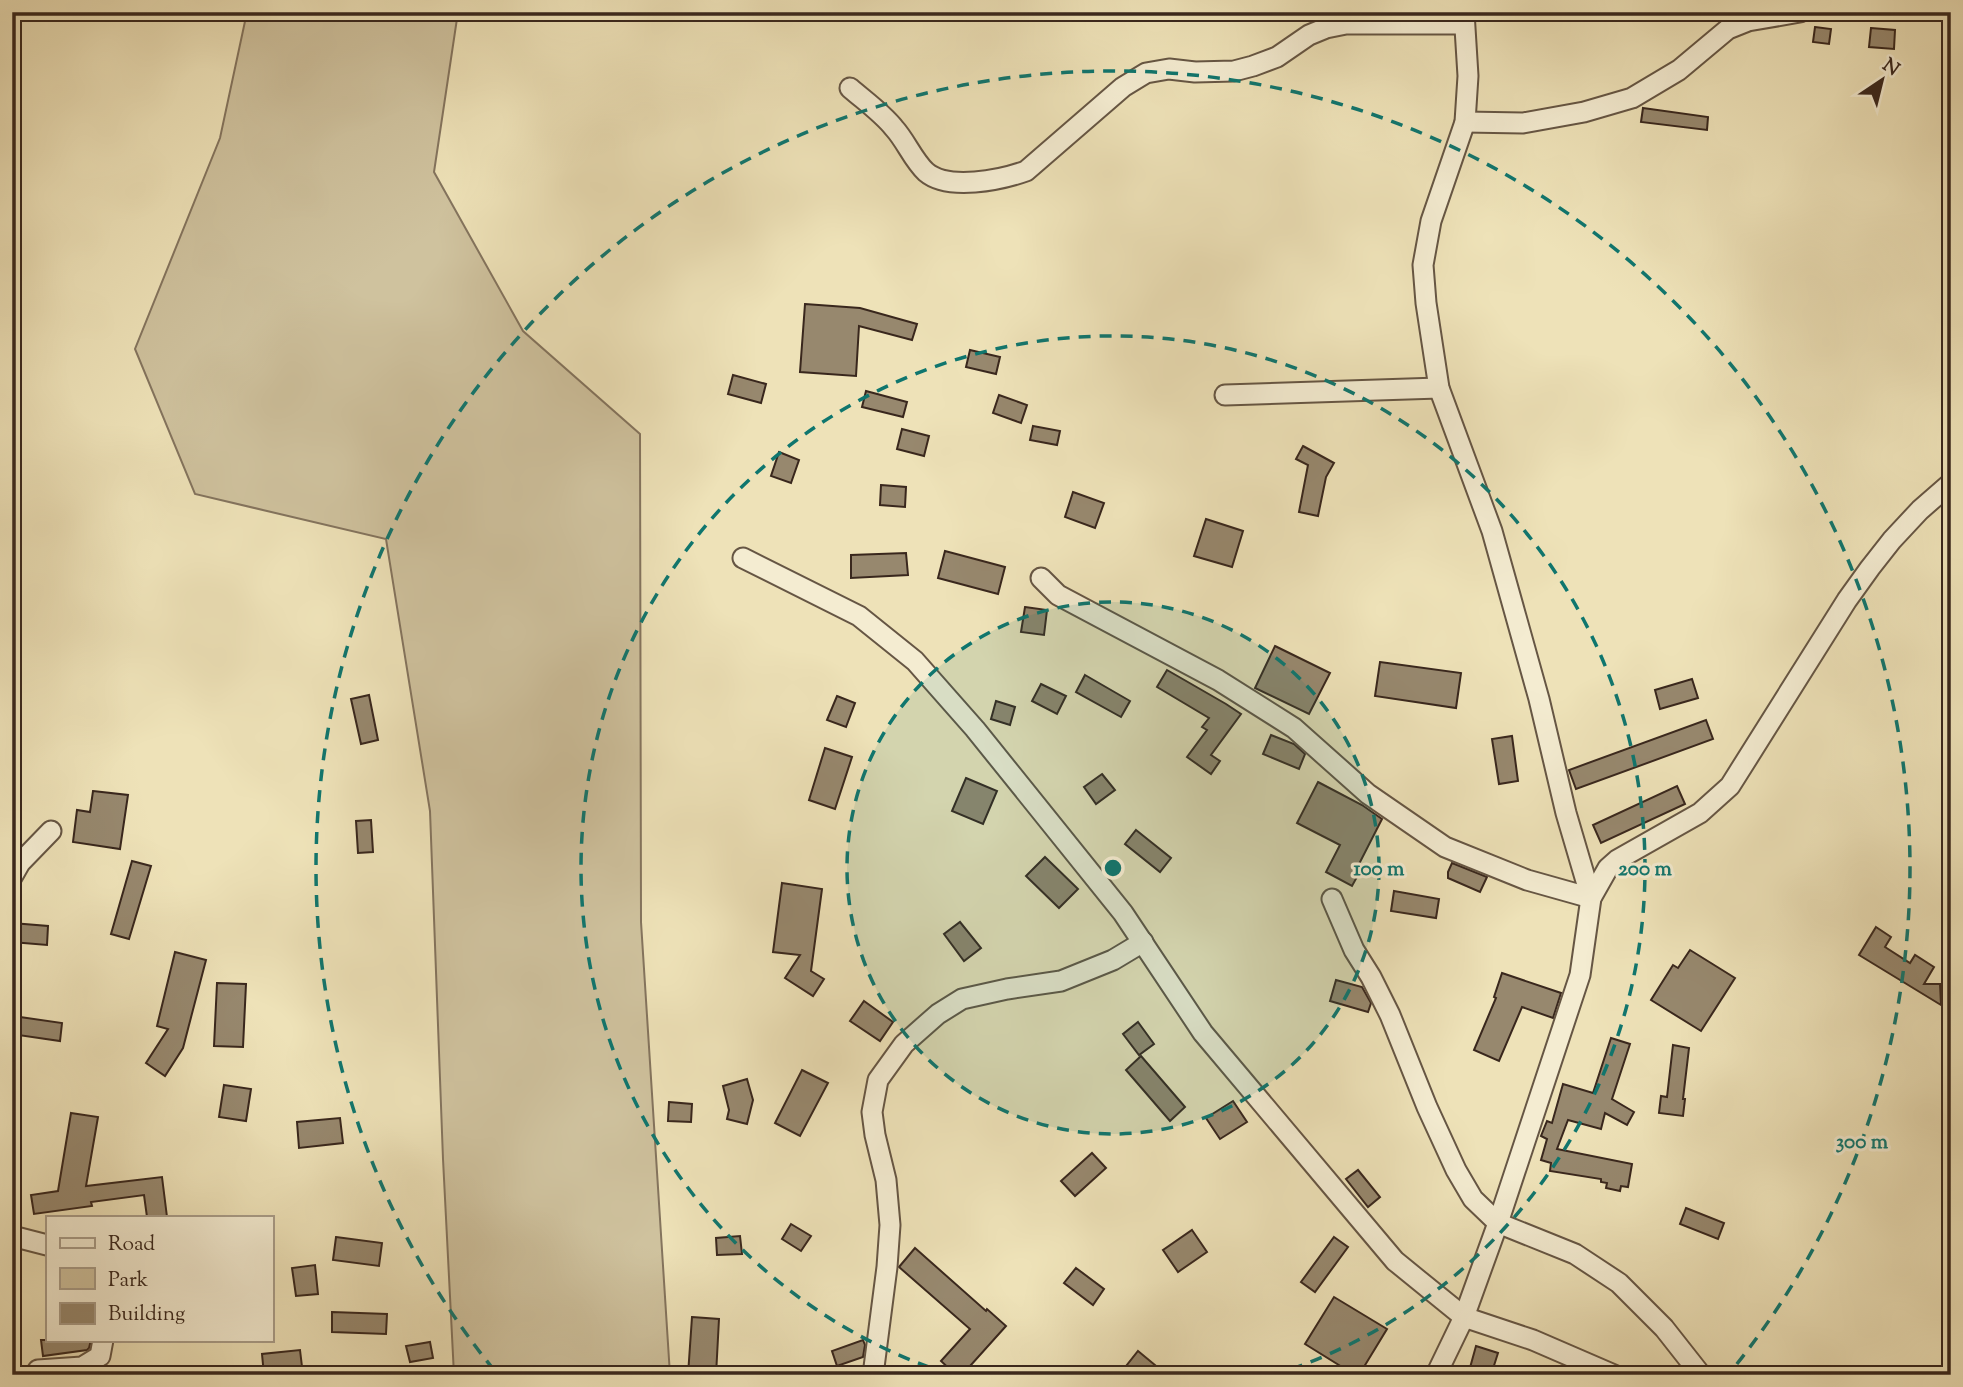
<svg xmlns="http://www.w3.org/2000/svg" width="1963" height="1387" font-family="'Sorts Mill Goudy',serif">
<rect width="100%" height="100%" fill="#eee2b8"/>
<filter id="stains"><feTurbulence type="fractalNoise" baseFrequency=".00286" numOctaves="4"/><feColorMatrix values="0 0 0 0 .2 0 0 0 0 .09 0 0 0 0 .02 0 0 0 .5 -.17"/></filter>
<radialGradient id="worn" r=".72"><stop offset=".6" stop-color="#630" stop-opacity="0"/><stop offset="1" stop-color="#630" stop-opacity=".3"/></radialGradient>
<path fill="#cfc29e" stroke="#84745e" stroke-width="2" d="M247,12H458L434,172L523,331L640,434L641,922L670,1375H454L443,1159L430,811L386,539L195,494L135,349L220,138Z"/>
<g fill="#97886e" stroke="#39271d" stroke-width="2">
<path d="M1815,27L1831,29L1829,44L1813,42Z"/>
<path d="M1871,28L1895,30L1894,49L1869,47Z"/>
<path d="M1643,108L1708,117L1707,130L1641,122Z"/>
<path d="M805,304L860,308L917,324L912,340L859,326L856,376L800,372Z"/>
<path d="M970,350L1000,357L996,374L966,367Z"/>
<path d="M733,375L766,384L761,403L728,394Z"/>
<path d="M866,391L907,402L903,417L862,407Z"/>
<path d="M999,395L1027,405L1021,423L993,413Z"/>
<path d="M1033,426L1060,431L1057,445L1030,440Z"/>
<path d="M902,429L929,436L924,456L897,449Z"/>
<path d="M1303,446L1334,463L1326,477L1318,516L1299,512L1308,465L1296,459Z"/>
<path d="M779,452L799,460L791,483L771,476Z"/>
<path d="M881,485L906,487L905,507L880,505Z"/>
<path d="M1073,492L1104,503L1095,528L1065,517Z"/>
<path d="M1206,519L1243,531L1232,567L1194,556Z"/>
<path d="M945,551L1005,567L998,594L938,578Z"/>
<path d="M906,553L908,575L851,578V555Z"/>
<path d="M1025,607L1047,610L1044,635L1021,632Z"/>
<path d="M1275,646L1330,673L1309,714L1255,688Z"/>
<path d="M1380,662L1461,673L1456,708L1375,696Z"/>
<path d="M1167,670L1226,704L1241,714L1211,755L1220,761L1211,774L1187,757L1207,730L1202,727L1209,718L1157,687Z"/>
<path d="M1085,675L1130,701L1121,717L1076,692Z"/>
<path d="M1692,679L1698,698L1660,709L1655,690Z"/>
<path d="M1041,684L1066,696L1057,714L1032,701Z"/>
<path d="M369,695L378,740L361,744L351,699Z"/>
<path d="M837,696L855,703L846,727L827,720Z"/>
<path d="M996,701L1015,707L1010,725L991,719Z"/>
<path d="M1706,720L1713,739L1576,789L1569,770Z"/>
<path d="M1271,735L1294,744L1305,754L1299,769L1263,754Z"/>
<path d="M1512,736L1518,781L1499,784L1492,739Z"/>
<path d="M825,748L852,757L835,809L809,800Z"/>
<path d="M1102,774L1115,790L1096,804L1084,787Z"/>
<path d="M966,778L997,791L983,824L952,811Z"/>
<path d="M1318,782L1362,805L1382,819L1359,864L1363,866L1352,886L1326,872L1340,845L1297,823Z"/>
<path d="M1677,786L1685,804L1601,843L1593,825Z"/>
<path d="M93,791L128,795L120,849L73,842L77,810L90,812Z"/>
<path d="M371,820L373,852L358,853L356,821Z"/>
<path d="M1136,830L1171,858L1160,872L1125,844Z"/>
<path d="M1045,857L1078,889L1059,908L1026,876Z"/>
<path d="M132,861L151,866L129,939L111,934Z"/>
<path d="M1452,863L1487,877L1480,892L1448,878V872Z"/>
<path d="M782,883L822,889L811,971L824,979L813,996L785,978L800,955L773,952Z"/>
<path d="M1394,891L1439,899L1436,918L1391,911Z"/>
<path d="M960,922L981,948L964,961L944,934Z"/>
<path d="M12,923L48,926L47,945L12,942Z"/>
<path d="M1876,927L1891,937L1885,947L1910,963L1915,955L1934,967L1924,984H1940L1941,1005L1859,955Z"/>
<path d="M1690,950L1735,978L1701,1031L1651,1000L1673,965L1678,968Z"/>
<path d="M175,952L206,960L183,1048L165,1076L146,1063L168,1029L157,1026Z"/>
<path d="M1502,973L1561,993L1553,1018L1522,1007L1499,1061L1474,1050L1496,998L1494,997Z"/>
<path d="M1336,980L1362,987L1371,1003L1368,1012L1330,1001Z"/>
<path d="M217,983L246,984L243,1047L214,1046Z"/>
<path d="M864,1001L893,1022L880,1041L850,1021Z"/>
<path d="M20,1017L62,1023L60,1041L18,1035Z"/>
<path d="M1138,1022L1154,1044L1139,1055L1123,1034Z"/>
<path d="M1611,1038L1630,1044L1612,1099L1634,1112L1627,1125L1605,1113L1601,1129L1568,1120L1557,1149L1632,1164L1628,1187L1621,1186L1620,1191L1606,1188L1607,1183L1601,1182V1179L1550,1171L1551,1163L1541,1160L1547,1139L1541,1136L1547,1121L1552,1123L1563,1084L1593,1093Z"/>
<path d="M1673,1045L1689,1048L1683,1099H1685L1683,1116L1659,1113L1661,1096L1667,1097Z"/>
<path d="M1141,1056L1185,1107L1170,1121L1126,1070Z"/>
<path d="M802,1070L828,1083L800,1136L775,1123Z"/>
<path d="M747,1079L753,1100L747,1124L727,1119L729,1110L723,1086Z"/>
<path d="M224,1085L251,1089L246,1121L219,1117Z"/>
<path d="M1233,1101L1247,1122L1220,1139L1206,1118Z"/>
<path d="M669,1102L692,1104L691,1122L668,1121Z"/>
<path d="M71,1113L98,1117L86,1186L162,1177L167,1217H147L144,1195L91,1202L92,1206L34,1214L31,1195L58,1191Z"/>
<path d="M340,1118L343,1143L299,1148L297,1122Z"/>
<path d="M1092,1153L1106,1168L1075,1196L1061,1181Z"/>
<path d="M1358,1170L1380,1197L1368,1207L1346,1179Z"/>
<path d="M1686,1208L1724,1223L1718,1239L1680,1224Z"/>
<path d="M791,1224L811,1236L801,1251L782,1239Z"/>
<path d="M1192,1230L1207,1252L1178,1272L1163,1250Z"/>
<path d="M740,1236L742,1254L717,1255L716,1238Z"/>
<path d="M336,1237L382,1243L379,1266L333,1260Z"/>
<path d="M1334,1237L1348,1247L1315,1292L1301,1282Z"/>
<path d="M915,1248L986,1311L987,1309L1006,1326L962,1375H956L941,1361L970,1329L899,1267Z"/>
<path d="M315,1265L318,1294L296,1296L292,1268Z"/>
<path d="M1076,1268L1104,1289L1093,1305L1064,1283Z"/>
<path d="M1334,1297L1387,1329L1359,1375H1355L1305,1344Z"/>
<path d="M332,1312L387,1314L386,1334L332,1332Z"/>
<path d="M692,1317L719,1319L716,1375H688Z"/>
<path d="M41,1340H91L89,1348L87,1350L43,1356Z"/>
<path d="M863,1340L865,1345L863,1357L837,1366L832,1351Z"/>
<path d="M430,1342L433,1358L410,1362L406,1346Z"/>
<path d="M1476,1346L1498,1353L1491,1375H1468Z"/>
<path d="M300,1350L303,1375H264L262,1354Z"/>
<path d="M1138,1351L1167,1375H1119Z"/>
</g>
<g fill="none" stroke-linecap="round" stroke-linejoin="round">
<defs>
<g id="minor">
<path d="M1464,12L1468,76L1465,122L1431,221L1423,265L1426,303L1439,388L1492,531L1539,699L1566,813L1591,898"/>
<path d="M850,88C865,101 882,113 894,128C906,141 913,160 926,172C948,191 1001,180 1026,171L1123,87L1146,73L1169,69L1195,72L1234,71L1253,66L1277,57L1309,35L1326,28L1346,24H1464"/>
<path d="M1465,122L1523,123L1584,112L1632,98L1679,70L1728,29L1748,21L1800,12"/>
<path d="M1225,395L1439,388"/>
<path d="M743,558L859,616L915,661L975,729L1123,913L1203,1033L1395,1261L1464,1317L1533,1340L1614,1375"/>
<path d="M1041,578L1058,595L1218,680L1294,728L1368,794L1445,847L1527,880L1591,898"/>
<path d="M12,877L20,863L51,831"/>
<path d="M1332,899L1354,950L1371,977L1390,1015L1427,1107L1456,1170L1473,1199L1498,1223L1575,1254L1619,1283L1664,1328L1701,1375"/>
<path d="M12,1236L47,1245"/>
<path d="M38,1370L82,1367L100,1356L103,1340"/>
<path d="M873,1375L887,1267L890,1225L886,1180L875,1135L872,1112L878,1080L904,1044L938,1014L962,999L1007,989L1061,981L1113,960L1143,942"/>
<path d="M1436,1375L1464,1317L1498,1223L1580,975L1591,898L1608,868L1617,860L1700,813L1730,786L1847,600L1870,568L1892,540L1920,510L1951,483"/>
</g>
</defs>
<use href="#minor" stroke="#665644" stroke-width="23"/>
<use href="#minor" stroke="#f4ecd1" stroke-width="19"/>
</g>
<circle cx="1113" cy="868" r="266" fill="#0f766e" fill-opacity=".12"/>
<g fill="none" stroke="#0f766e" stroke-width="3.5" stroke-dasharray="12 9">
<circle cx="1113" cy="868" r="266"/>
<path d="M949 1374A532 532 0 1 1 1277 1374"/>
<path d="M494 1370A797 797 0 1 1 1732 1370"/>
</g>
<circle cx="1113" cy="868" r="10" fill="#0f766e" stroke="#f4ecd1" stroke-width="3.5"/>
<g font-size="21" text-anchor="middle" font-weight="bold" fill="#0f766e" stroke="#f4ecd1" stroke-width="6" stroke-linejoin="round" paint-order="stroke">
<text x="1379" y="875">100 m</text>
<text x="1645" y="875">200 m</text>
<text x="1862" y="1148">300 m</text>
</g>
<rect width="1963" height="1387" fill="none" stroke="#eee2b8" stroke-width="42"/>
<rect x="14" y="14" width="1935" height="1359" fill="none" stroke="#39271d" stroke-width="3.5"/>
<rect x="21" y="21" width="1921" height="1345" fill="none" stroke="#39271d" stroke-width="2"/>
<rect x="46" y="1216" width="228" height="126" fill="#f4ecd1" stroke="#a99d89" stroke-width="2"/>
<rect x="60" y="1238" width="35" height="10" fill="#f4ecd1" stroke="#a99d89" stroke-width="2"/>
<text x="108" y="1250" font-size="21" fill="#39271d">Road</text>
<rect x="60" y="1268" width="35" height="21" fill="#cfc29e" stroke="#a99d89" stroke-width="2"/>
<text x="108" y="1286" font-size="21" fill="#39271d">Park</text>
<rect x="60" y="1303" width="35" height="21" fill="#97886e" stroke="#a99d89" stroke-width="2"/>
<text x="108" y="1320" font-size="21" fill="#39271d">Building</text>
<g transform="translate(1882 80) rotate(35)" stroke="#f4ecd1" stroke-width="5" paint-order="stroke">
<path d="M0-5L12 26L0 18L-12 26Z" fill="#39271d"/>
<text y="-10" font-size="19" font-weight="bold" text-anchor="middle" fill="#39271d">N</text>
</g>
<rect width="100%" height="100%" filter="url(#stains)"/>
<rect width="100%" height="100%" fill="url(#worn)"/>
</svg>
